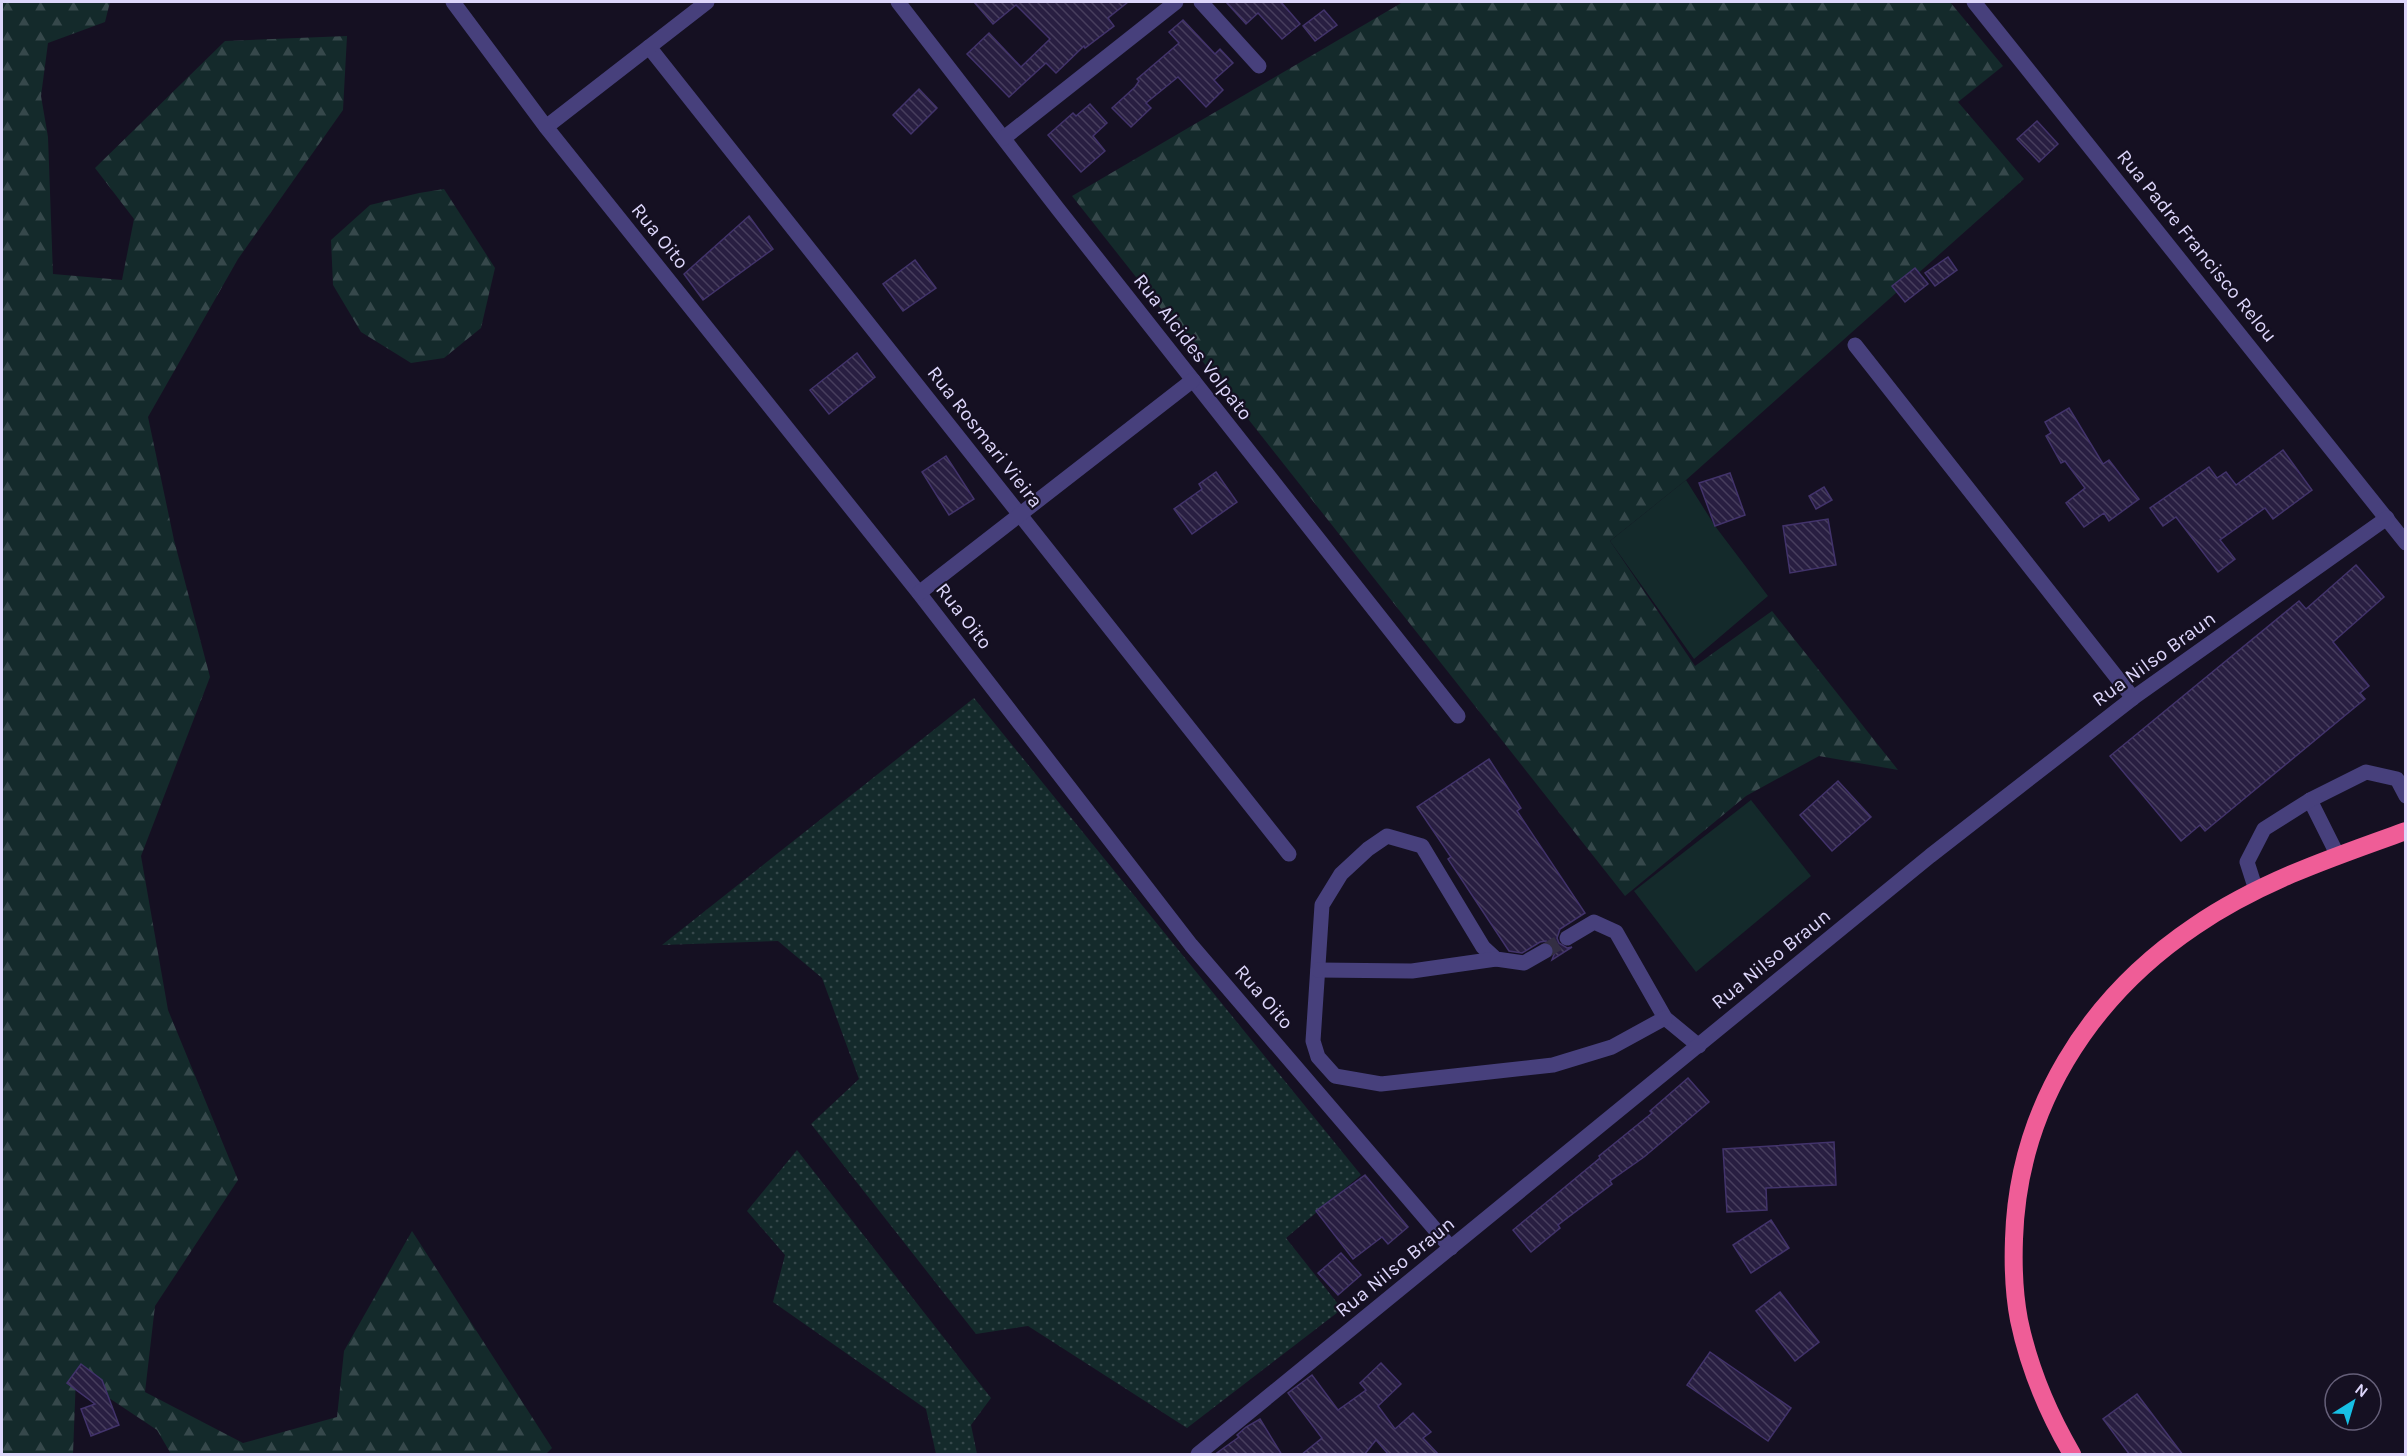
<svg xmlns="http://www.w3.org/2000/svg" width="2407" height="1456" font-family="Karla,sans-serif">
<defs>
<pattern id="grass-dots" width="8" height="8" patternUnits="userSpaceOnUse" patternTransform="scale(1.5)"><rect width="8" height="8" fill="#142a2b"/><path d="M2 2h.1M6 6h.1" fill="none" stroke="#36484b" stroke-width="1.8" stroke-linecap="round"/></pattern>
<pattern id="forest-firs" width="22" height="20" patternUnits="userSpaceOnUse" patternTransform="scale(1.5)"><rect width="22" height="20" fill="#142a2b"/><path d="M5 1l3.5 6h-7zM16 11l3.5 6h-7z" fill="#36484b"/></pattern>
<pattern id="building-back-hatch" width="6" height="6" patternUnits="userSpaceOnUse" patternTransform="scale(1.5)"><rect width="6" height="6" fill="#281e41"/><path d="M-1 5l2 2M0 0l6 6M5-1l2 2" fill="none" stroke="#473e5d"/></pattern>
</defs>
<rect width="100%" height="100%" fill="#151022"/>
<g fill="url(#grass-dots)">
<path d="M974,698L1361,1175L1286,1238L1342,1309L1187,1428L1028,1326L976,1334L811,1124L859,1079L822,978L778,941L662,945Z"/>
<path d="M797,1150L991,1398L971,1425L977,1454H936L926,1409L773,1302L785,1255L747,1211Z"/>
</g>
<g fill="url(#forest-firs)">
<path d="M2,2H110L105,22L48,43L41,96L48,137L53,274L122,280L134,219L95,168L225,41L347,36L343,110L238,259L148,417L174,540L210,677L141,856L168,1010L238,1180L155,1306L145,1392L243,1443L337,1417L344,1351L412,1231L552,1448L546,1454H171L157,1430L76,1376L73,1454H2Z"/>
<path d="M1403,2H1950L2003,66L1958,102L2024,179L1686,480L1610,541L1695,666L1772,611L1898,770L1819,756L1746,796L1625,896L1072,196Z"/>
<path d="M444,189L495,268L481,328L444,358L411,363L361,332L333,285L331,240L370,205L419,193Z"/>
</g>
<g fill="#142a2b">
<path d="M1686,480L1715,526L1768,596L1694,659L1610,541Z"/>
<path d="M1751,800L1811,876L1696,972L1634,891Z"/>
</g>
<g fill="url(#building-back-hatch)" stroke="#42336b" stroke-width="1.5">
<path d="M974,2H1128L1108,18L1114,26L1085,48L1084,46L1056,73L1046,63L1009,97L967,54L989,33L1021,67L1050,39L1016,5L993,24Z"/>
<path d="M1226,2H1281L1300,24L1282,39L1258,13L1246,24Z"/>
<path d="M1324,10L1337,25L1315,41L1303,26Z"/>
<path d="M1183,20L1215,54L1220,49L1233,63L1214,80L1223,90L1206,107L1178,77L1146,103L1151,108L1131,127L1112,108L1135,87L1139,81L1137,79L1179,43L1169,32Z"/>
<path d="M919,89L937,108L911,134L893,115Z"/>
<path d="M1090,104L1107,123L1093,136L1105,151L1081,172L1048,135L1073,113L1076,116Z"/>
<path d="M2037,121L2058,144L2039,162L2017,139Z"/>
<path d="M749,216L773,249L703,300L684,274Z"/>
<path d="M1948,257L1957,270L1935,286L1925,273Z"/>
<path d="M915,260L936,288L903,311L883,284Z"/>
<path d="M1915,268L1928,284L1905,302L1892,286Z"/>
<path d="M857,353L875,377L829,414L810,390Z"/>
<path d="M2069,408L2103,464L2109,460L2139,499L2109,521L2104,513L2084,527L2066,503L2085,488L2065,461L2061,463L2046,436L2051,433L2045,422Z"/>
<path d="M2283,450L2312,490L2273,519L2265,508L2220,540L2235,559L2218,572L2176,517L2163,526L2150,508L2209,467L2217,478L2226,472L2236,485Z"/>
<path d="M946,456L974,499L949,515L922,472Z"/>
<path d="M1216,472L1237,502L1192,534L1174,509L1202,489L1199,484Z"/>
<path d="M1730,473L1745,515L1715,526L1699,483Z"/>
<path d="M1824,487L1832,500L1816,509L1809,496Z"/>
<path d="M1828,519L1836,565L1790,573L1783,526Z"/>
<path d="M2356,565L2384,597L2333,642L2369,686L2360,693L2365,699L2205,831L2200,825L2181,841L2110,756L2299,601L2306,609Z"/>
<path d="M1489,759L1521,808L1517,811L1585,913L1560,929L1557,938L1559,943L1567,948L1572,947L1552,960L1555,952L1554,947L1546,941L1540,942L1522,953L1509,951L1448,859L1451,857L1417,807Z"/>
<path d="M1838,781L1871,817L1832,851L1800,815Z"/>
<path d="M1688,1078L1709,1102L1644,1157L1610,1181L1612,1184L1558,1225L1560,1228L1531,1252L1513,1230L1600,1158L1599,1156L1652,1113L1650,1111Z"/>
<path d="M1834,1142L1836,1185L1766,1188L1767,1210L1727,1212L1723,1149Z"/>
<path d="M1365,1175L1408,1227L1388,1244L1382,1237L1353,1259L1316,1211Z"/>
<path d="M1771,1220L1789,1248L1751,1273L1733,1245Z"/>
<path d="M1341,1253L1361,1275L1338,1295L1318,1273Z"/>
<path d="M1780,1292L1819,1342L1795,1361L1756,1311Z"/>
<path d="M1710,1352L1791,1408L1768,1441L1687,1385Z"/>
<path d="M1381,1363L1401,1384L1378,1406L1395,1429L1413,1413L1431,1432L1423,1438L1439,1455H1389L1376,1440L1364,1455H1301L1322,1438L1288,1393L1312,1375L1338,1410L1366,1390L1360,1383Z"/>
<path d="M81,1364L102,1380L119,1425L91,1436L81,1409L95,1404L67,1383Z"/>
<path d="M2137,1394L2183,1455H2130L2103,1419Z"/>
<path d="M1260,1419L1282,1455H1214L1239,1437L1237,1435L1246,1427Z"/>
</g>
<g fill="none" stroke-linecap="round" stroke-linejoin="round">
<path stroke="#332e43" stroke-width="15" stroke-dasharray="15 8" stroke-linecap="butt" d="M1545,951L1567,938"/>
<g stroke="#47407c" stroke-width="15">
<path d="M453,2L546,127L919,593L1191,945L1451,1248"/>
<path d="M898,2L1058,209L1458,716"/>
<path d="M1201,2L1259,66"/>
<path d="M1974,2L2406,543"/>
<path d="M649,47L1289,854"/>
<path d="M546,127L707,2"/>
<path d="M1004,138L1176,2"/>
<path d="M1855,345L2133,698"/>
<path d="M919,593L1193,380"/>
<path d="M2310,800L2338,856"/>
<path d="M2256,890L2247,862L2264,829L2310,800L2366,772L2397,779L2406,796"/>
<path d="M1567,938L1594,922L1616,932L1665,1018L1699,1046"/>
<path d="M1545,951L1524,963L1496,959L1483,947L1422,846L1387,836L1368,849L1341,874L1322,905L1313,1041L1318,1057L1335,1076L1381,1084L1553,1065L1612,1047L1665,1018"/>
<path d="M1318,970L1412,971L1496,959"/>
<path d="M1198,1454L1930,856L2133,698L2387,518"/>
</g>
<path stroke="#ef5d97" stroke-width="18" d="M2072,1454C2048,1413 2029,1368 2019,1320C2014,1294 2013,1266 2014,1239C2018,1109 2088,998 2195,926C2259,882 2333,857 2406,831"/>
</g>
<g text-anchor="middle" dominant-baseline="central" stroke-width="4.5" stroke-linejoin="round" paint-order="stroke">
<g font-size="20" fill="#ddd6fb" stroke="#151022">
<text transform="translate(660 236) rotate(51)">Rua Oito</text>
<text transform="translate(2197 246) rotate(51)">Rua Padre Francisco Relou</text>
<text transform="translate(1193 347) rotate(52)">Rua Alcides Volpato</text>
<text transform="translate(985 437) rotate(52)">Rua Rosmari Vieira</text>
<text transform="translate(964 616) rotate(52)">Rua Oito</text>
<text transform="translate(2154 659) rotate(-36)">Rua Nilso Braun</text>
<text transform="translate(1771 959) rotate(-39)">Rua Nilso Braun</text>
<text transform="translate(1264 997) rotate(49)">Rua Oito</text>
<text transform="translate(1395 1267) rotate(-39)">Rua Nilso Braun</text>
</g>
</g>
<rect width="2407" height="1456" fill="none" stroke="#ddd6fb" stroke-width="6"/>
<g transform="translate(2353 1402) rotate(37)"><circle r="28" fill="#151022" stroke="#655f79" stroke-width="1.5"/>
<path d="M0-4.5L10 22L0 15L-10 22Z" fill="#17c0e5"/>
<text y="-9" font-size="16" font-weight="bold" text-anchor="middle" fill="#ddd6fb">N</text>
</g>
</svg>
